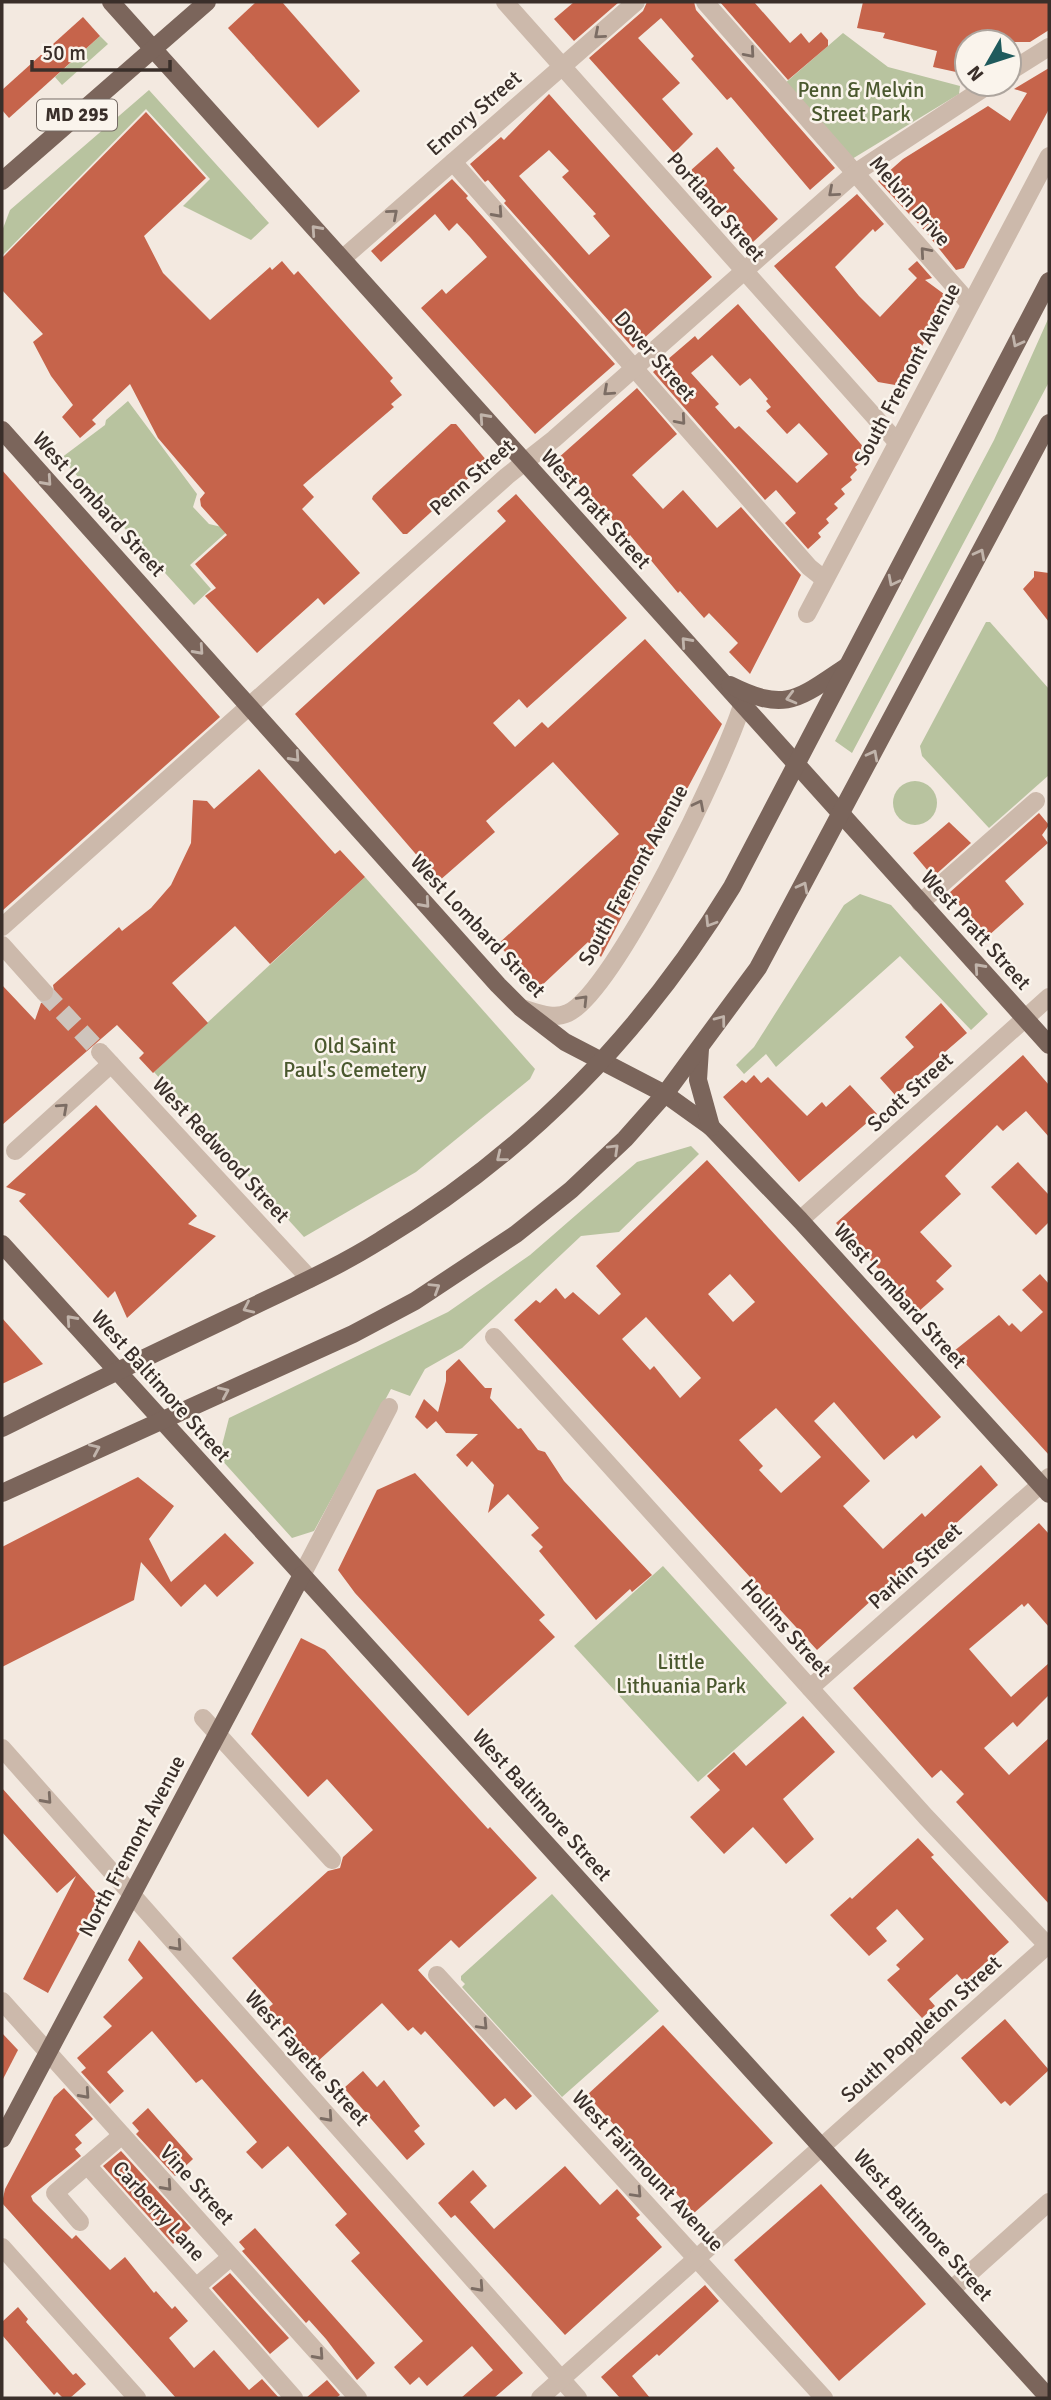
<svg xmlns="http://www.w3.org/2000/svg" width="1051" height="2400" font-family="Signika,sans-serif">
<rect width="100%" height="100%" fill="#f3e9e0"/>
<g fill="#b8c39f">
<path d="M843,33L888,67L960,86L959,94L852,159L784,84Z"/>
<path d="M100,36L108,44L62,85L55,77Z"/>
<path d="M149,90L269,223L251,240L183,206L210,179L146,109L2,256V231L10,210Z"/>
<path d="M1049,317V382L852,753L835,741L994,440Z"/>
<path d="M128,401L197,494L193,507L209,524L230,529L190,565L211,589L194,605L61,458L105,425L106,420Z"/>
<path d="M986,622H990L1049,689V775L989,828L922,756L920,746Z"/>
<circle cx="915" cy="803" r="22"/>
<path d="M365,877L535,1069L530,1079L416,1172L304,1237L154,1072Z"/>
<path d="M860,894L891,905L988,1014L971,1030L900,956L776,1067L766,1054L744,1074L736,1065L754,1047L844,905Z"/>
<path d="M691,1146L699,1154L619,1232L581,1236L462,1348L425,1369L410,1396L391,1389L314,1531L292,1538L219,1457L229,1418L448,1312L530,1255L637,1162Z"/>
<path d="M663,1566L787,1703L698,1782L574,1646Z"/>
<path d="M552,1894L659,2011L562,2097L462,1987L465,1984L461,1980V1976Z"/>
</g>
<g fill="#c6644b" fill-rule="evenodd">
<path d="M256,2H282L360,91L318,128L228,28Z"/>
<path d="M574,2H619L574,41L554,19Z"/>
<path d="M647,2H694L696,10L835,168L810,190L731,97L727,100L691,59L694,56L661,18L638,38L680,83L662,99L693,134L674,153L589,58L643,11Z"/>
<path d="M720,2H754L790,43L801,33L809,43L821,32L828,40V46L788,80Z"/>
<path d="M863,2H1049V30L1030,42H967V72L957,69L956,72L933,67L937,51L883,38L885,33L857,28Z"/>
<path d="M83,17L100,36L9,118L2,110V90Z"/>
<path d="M1049,68V109L964,268L956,270L925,231L878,181L903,159L988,106L1010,121L1027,93L1014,89Z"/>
<path d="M549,94L712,277L633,348L504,203L506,201L488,180L485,182L470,164L501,137L504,140ZM549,150L569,171L562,177L596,214L593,216L610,236L589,255L519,176Z"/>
<path d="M146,112L206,178L144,236L163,273L210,320L270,267L272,270L282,261L294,275L298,271L393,378L390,381L402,395L391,404L394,407L303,485L314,497L302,509L360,573L324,605L318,598L257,653L205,596L216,588L195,564L227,535L201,506L200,499L205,493L158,438L130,384L92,420L96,424L80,438L62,417L73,405L51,376L33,342L43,334L2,290V258Z"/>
<path d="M717,147L735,168L733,170L778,219L753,242L690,171Z"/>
<path d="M452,179L468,196L466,198L615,364L535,434L421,308L442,289L446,294L487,257L470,237L457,223L449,231L435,214L381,262L371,251Z"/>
<path d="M857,194L884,224L875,232L873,229L835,267L859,296L880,317L917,278L908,269L917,261L932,278L925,280L948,297L901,386L878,382L774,266Z"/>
<path d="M738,304L867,451L860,458L863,461L855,467L857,470L850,477L852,480L841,489L845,494L834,504L838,508L826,519L829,523L818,533L821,537L808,549L785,523L796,513L776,490L765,500L653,372L695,336L698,340ZM712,355L740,386L750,378L768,399L766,401L771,407L766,411L787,434L799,423L828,454L797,483L739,426L735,429L715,407L719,404L691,373Z"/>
<path d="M637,388L677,434L632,475L663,509L683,490L717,528L741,507L801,575L750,674L729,652L738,643L709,613L704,618L680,591L678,593L630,535L628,537L557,459Z"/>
<path d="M451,424H456L487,461L407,534H403L372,499L373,496Z"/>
<path d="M2,470L220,717L2,911Z"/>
<path d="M516,494L627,618L527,708L519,699L493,723L515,747L542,722L548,728L645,639L722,724L650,858L631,873L640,882L601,957L588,942L538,989L498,944L619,834L553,762L486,821L495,832L439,881L295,714L506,521L497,511Z"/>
<path d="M1034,571L1049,573V622L1023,589L1034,577Z"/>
<path d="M259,769L335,854L340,850L365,877L270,964L235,926L172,983L208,1023L153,1073L139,1058L144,1053L117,1025L2,1125V985L35,1020L41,1003H47L55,996L53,985L119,927L122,931L151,908L171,885L191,843L193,800L207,801L214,809Z"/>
<path d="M1039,813L1049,825L1042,835L1048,843L1005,881L1024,904L987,937L949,893Z"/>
<path d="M949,822L971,843L933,877L913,853Z"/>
<path d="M941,1003L967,1033L895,1095L880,1078L914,1047L905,1037Z"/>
<path d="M1023,1055L1049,1085V1137L1026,1111L1003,1131L997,1125L945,1176L961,1194L920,1232L952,1266L936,1281L944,1289L918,1312L836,1223Z"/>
<path d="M754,1075L761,1083L768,1077L807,1116L822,1102L826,1107L850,1085L877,1114L799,1182L723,1097L742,1080L746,1083Z"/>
<path d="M96,1105L197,1216L188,1224L216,1236L127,1318L115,1291L108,1298L19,1201L26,1194L6,1187Z"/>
<path d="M707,1160L941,1417L916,1439L913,1435L884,1460L834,1402L814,1421L870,1481L843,1506L883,1549L922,1513L925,1517L981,1465L998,1485L817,1650L514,1320L536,1300L540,1303L556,1288L565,1299L573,1292L599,1315L621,1294L596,1266ZM730,1274L755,1302L733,1322L708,1294ZM646,1317L701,1378L680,1398L654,1366L650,1370L622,1339ZM776,1408L821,1457L781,1493L759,1470L763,1466L739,1440Z"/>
<path d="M1018,1162L1049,1195V1222L1036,1235L991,1187Z"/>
<path d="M1040,1274L1049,1284V1455L954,1351L999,1315L1009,1326L1012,1323L1021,1332L1043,1312L1022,1290Z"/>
<path d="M2,1318L43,1364L2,1384Z"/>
<path d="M459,1359L485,1388H492L490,1398L518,1429L521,1428L538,1450L545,1452L564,1481L652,1575L632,1592L630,1589L596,1620L539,1551L543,1547L531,1535L539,1528L508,1494L488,1513L494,1485L472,1461L467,1467L456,1455L478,1434L446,1433L436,1421L427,1429L415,1417L424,1399L438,1412L446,1381V1371Z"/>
<path d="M415,1473L545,1615L539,1620L555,1637L468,1716L355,1593L338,1570L377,1490Z"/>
<path d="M138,1477L174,1506L149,1539L171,1582L225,1533L254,1563L217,1597L205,1584L181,1607L141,1562L134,1600L2,1667V1547Z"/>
<path d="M1039,1523L1049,1534V1627L1028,1603L1024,1607L1022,1604L969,1649L1011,1697L1049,1663V1695L1017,1727L1013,1722L984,1748L1009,1775L1049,1738V1904L956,1802L964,1794L941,1770L932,1778L853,1688Z"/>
<path d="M301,1638L325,1650L488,1829L490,1827L537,1878L459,1948L451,1940L418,1970L532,2096L516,2110L505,2098L494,2107L425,2031L421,2035L413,2027L408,2031L382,2003L317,2062L268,2008L273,2004L232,1958L328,1871L340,1868L343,1857L373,1830L327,1779L308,1797L251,1734Z"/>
<path d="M803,1716L835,1752L783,1799L814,1839L786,1864L753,1827L724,1854L690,1817L720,1790L707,1776L734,1752L746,1766Z"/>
<path d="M2,1788L99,1897L48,1993L23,1979L76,1876L57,1893L2,1832Z"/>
<path d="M918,1838L934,1855L931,1857L1009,1942L964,1982L957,1974L929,1999L935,2006L922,2018L887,1980L900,1969L896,1965L924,1939L897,1909L876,1928L887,1941L869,1956L830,1915L850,1897L852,1899Z"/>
<path d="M139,1940L523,2373L494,2398H461L493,2370L472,2346L427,2386L419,2377L410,2385L394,2367L423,2341L351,2261L360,2253L335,2225L347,2214L288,2146L262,2169L246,2152L257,2142L202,2079L196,2083L152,2031L107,2072L124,2091L110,2104L81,2072L86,2068L77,2058L112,2026L103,2017L143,1978L128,1960Z"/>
<path d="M1005,2019L1049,2070L1010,2106L1005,2101L1001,2104L961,2058Z"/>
<path d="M663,2025L773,2143L694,2213L587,2095Z"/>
<path d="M2,2033L18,2050L2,2081Z"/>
<path d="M363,2071L377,2087L384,2080L420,2126L414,2131L425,2144L407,2160L344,2088Z"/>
<path d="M64,2088L93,2119L75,2135L82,2143L75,2149L81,2156L31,2196L33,2201L72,2239L76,2235L110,2270L125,2257L154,2293L156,2291L172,2309L175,2306L188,2321L169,2338L194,2368L214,2350L249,2390L262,2379L279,2398H176L2,2203L5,2189L54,2097Z"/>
<path d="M148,2108L193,2159L175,2176L136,2134L139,2131L132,2123Z"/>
<path d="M121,2151L191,2228L173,2244L103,2166Z"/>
<path d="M565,2166L600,2205L617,2189L640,2215L636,2218L662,2247L565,2335L455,2215L451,2218L438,2203L473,2170L487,2186L470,2202L494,2229Z"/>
<path d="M821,2184L926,2304L839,2381L734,2260Z"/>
<path d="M255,2228L375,2363L357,2380L326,2339L309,2320L306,2323L242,2251L245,2249L239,2242Z"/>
<path d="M230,2273L289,2338L270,2354L212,2288Z"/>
<path d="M705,2285L719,2301L659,2356L657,2354L632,2376L650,2398H620L601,2377Z"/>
<path d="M18,2307L28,2319L26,2322L73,2375L76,2373L86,2384L70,2398H63L57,2392L54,2395L2,2335V2322Z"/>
<path d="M327,2380L340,2395L336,2398H306Z"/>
</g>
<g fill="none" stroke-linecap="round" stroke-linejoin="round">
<path stroke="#cec4bc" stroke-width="18" stroke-dasharray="18 9" stroke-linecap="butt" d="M44,992L100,1052"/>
<g stroke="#ccb9ab" stroke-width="18">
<path d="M505,2L896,441"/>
<path d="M705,2L970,304"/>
<path d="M1009,72L1049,47"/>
<path d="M453,162L809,567L824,579"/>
<path d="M342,259L636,2"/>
<path d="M807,614L1049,156"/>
<path d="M920,903L1036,801"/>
<path d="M2,927L507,476L554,439L855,173L990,84"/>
<path d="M2,945L44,992"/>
<path d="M521,1008C536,1012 553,1020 568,1013C615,991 725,761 742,705"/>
<path d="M100,1052L310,1279"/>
<path d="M15,1151L111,1064"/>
<path d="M800,1220L1049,997"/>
<path d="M494,1337L926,1817L1049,1947"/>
<path d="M302,1575L389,1407"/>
<path d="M810,1688L1049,1477"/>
<path d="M203,1718L332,1860"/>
<path d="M2,1748L578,2398"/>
<path d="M437,1975L824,2398"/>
<path d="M2,2001L358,2398"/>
<path d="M87,2165L196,2287"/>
<path d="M80,2222L55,2193L122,2135"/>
<path d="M2,2247L137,2398"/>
<path d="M231,2257L196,2287L294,2398"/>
<path d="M951,2290L1049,2202"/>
<path d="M540,2398L1049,1944"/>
</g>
<g stroke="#7b655b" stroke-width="18">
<path d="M111,2L1049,1045"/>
<path d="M2,181L207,2"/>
<path d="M2,430L498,985L521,1008L565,1042L665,1094L711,1127L800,1220L1049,1494"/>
<path d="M730,685C786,713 798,699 846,667"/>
<path d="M700,1049L698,1080L711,1127"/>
<path d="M2,1244L1049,2398"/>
<path d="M2,1428C79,1389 157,1352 235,1315C284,1291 335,1269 381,1240C528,1152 643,1033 732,887L1049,281"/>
<path d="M2,1493L353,1334L415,1301L516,1234L571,1190L625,1139L665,1094L758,968L1049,423"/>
<path d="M2,2139L302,1575"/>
</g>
</g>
<defs><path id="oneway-chevron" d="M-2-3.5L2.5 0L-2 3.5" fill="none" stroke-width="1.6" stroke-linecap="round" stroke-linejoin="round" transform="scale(1.75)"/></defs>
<g stroke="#7c6d64">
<use href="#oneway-chevron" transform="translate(599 34) rotate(139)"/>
<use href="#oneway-chevron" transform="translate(750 53) rotate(49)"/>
<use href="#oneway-chevron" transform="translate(833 192) rotate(139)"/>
<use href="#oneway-chevron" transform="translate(498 213) rotate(48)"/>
<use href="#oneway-chevron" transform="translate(393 214) rotate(-41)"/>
<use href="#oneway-chevron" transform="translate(925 252) rotate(-131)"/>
<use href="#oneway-chevron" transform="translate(608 391) rotate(138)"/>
<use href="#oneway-chevron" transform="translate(681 420) rotate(49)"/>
<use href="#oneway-chevron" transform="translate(699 805) rotate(-63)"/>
<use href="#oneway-chevron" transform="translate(583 1000) rotate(-46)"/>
<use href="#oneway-chevron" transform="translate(63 1108) rotate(-42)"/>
<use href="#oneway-chevron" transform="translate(47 1799) rotate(48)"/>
<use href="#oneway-chevron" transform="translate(177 1946) rotate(48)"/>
<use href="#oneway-chevron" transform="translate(483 2025) rotate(47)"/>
<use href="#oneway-chevron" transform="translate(85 2094) rotate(48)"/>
<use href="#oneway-chevron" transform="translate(328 2117) rotate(48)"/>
<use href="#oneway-chevron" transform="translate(167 2186) rotate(48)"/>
<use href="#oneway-chevron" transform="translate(637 2193) rotate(47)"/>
<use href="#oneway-chevron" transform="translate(479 2287) rotate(48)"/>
<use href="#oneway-chevron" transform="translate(319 2355) rotate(48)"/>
</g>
<g stroke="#c1b4ab">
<use href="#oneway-chevron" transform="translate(316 230) rotate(-132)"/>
<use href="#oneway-chevron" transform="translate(1017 342) rotate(118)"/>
<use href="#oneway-chevron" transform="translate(484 418) rotate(-132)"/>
<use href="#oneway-chevron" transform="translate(47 481) rotate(48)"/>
<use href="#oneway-chevron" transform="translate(980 554) rotate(-62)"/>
<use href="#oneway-chevron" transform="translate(893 581) rotate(117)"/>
<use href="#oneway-chevron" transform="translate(686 642) rotate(-132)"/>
<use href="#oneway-chevron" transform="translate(199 650) rotate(48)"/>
<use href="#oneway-chevron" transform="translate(791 698) rotate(165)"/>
<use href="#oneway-chevron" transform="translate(873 755) rotate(-62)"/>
<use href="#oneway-chevron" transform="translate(295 757) rotate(48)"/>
<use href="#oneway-chevron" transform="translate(803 887) rotate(-62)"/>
<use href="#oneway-chevron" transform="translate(425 903) rotate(48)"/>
<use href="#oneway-chevron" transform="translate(710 922) rotate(122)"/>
<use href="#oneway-chevron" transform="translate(979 968) rotate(-132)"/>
<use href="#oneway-chevron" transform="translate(721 1020) rotate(-53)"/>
<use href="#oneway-chevron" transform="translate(614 1149) rotate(-44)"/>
<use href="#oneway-chevron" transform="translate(501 1157) rotate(141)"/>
<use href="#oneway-chevron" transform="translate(435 1288) rotate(-32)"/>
<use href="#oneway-chevron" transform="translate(248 1308) rotate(155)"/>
<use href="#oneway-chevron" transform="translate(71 1320) rotate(-132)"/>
<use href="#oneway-chevron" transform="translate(224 1392) rotate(-24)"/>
<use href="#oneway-chevron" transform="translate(95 1449) rotate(-24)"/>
</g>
<g text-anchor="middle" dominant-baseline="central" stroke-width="5" stroke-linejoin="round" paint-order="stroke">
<rect fill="#faf4ec" stroke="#746a64" stroke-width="2" x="37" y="99.5" width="80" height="31" rx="5"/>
<g font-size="19" font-weight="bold" fill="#3a2f2a">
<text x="77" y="115">MD 295</text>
</g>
<g font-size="21" fill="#4a582e" stroke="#faf4ec">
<text x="861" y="90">Penn &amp; Melvin<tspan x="861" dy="24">Street Park</tspan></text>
<text x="355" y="1046">Old Saint<tspan x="355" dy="24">Paul's Cemetery</tspan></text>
<text x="681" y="1662">Little<tspan x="681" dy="24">Lithuania Park</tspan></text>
</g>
<g font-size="21" fill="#3a2f2a" stroke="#faf4ec">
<text transform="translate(474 113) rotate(-41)">Emory Street</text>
<text transform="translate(910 201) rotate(49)">Melvin Drive</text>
<text transform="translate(716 207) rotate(49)">Portland Street</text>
<text transform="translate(655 356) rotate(49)">Dover Street</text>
<text transform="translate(907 374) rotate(-62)">South Fremont Avenue</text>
<text transform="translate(472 477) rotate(-41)">Penn Street</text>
<text transform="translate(99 504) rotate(48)">West Lombard Street</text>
<text transform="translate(596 509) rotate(48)">West Pratt Street</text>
<text transform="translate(633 875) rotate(-61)">South Fremont Avenue</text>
<text transform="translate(478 926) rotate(47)">West Lombard Street</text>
<text transform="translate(976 930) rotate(48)">West Pratt Street</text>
<text transform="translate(910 1092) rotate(-42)">Scott Street</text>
<text transform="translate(221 1150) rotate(47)">West Redwood Street</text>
<text transform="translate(900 1296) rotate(48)">West Lombard Street</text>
<text transform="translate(161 1386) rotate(48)">West Baltimore Street</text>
<text transform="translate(915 1566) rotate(-42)">Parkin Street</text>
<text transform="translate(786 1628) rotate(48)">Hollins Street</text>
<text transform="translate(542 1805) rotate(48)">West Baltimore Street</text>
<text transform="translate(132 1846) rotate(-62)">North Fremont Avenue</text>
<text transform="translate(921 2029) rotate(-42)">South Poppleton Street</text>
<text transform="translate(307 2058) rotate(48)">West Fayette Street</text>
<text transform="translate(648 2171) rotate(47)">West Fairmount Avenue</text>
<text transform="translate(197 2185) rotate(48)">Vine Street</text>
<text transform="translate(159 2211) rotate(48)">Carberry Lane</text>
<text transform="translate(923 2225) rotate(48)">West Baltimore Street</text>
</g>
</g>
<rect width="1051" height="2400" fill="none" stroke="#3a2f2a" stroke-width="7"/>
<g transform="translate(988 63) rotate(231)"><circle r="33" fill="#faf4ec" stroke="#ada59e" stroke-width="2"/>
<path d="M0-5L12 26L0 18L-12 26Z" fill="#1f5a5c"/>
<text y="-10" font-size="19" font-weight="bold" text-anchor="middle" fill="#3a2f2a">N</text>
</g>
<path d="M32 60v10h138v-10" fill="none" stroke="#3a2f2a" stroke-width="3.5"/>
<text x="42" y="60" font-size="21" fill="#3a2f2a" stroke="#faf4ec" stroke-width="5" paint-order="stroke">50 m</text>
</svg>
